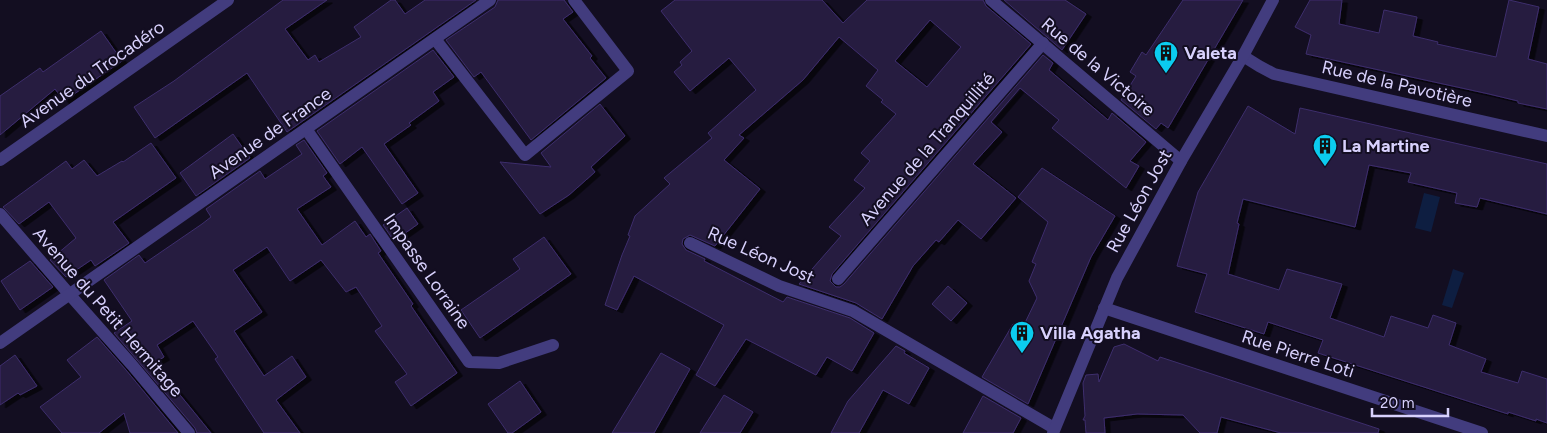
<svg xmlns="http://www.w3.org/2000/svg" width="1547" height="433" font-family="Figtree,sans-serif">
<defs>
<filter id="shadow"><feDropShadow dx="5.5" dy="3" stdDeviation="0" flood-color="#0009"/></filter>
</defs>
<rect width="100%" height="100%" fill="#130e21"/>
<g fill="#0e1e41">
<path d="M1424,193L1440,197L1431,232L1415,228Z"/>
<path d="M1453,269L1464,273L1452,308L1442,305Z"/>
</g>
<g fill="#251b41" stroke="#3e2e6c" fill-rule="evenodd" filter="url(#shadow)">
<path d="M283,0H327L285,29L308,60L315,55L319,62L361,37L354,27L391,0H395L405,14L425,0H476L287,132L247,73L155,138L134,107L174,81Z"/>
<path d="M498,0H564L573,12L563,19L592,56L590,58L606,78L531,140L481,72L474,77L446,40L495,7Z"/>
<path d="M675,0H822L843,23L867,0H983L986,6L1031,44L832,274L830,281L836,287H840L844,284L1043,55L1053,63L1049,70L1108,120L1112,113L1146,142L1130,161L1139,166L1126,188L1052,128L1059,120L1020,88L991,122L1002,132L973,164L1016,198L981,239L958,220L939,242L936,240L913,266L882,319L856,303L799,284L841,236L829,227L865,188L854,180L870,161L861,153L896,114L881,102L883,100L866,86L878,70L839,37L803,80L739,135L744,138L724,160L760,189L715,246L690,235L683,239L682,244L686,250L705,259L704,261L783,302L787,297L850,318L874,333L852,371L827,357L816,375L746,339L715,386L696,375L724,325L634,276L617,310L605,305L622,255L630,236L628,235L635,216L670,184L664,178L712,138L708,133L756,90L729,58L690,91L674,72L682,65L680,62L692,51L661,11ZM930,20L961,47L927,87L895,61Z"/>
<path d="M1004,0H1065L1086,14L1062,50Z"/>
<path d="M1183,0H1243L1168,128L1161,123L1156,129L1121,100L1136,76L1130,72L1142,52L1146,55Z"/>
<path d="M1310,0H1342L1339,24L1379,33L1384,10L1417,17L1413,36L1438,42L1437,44L1496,57L1509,0L1539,7L1528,59L1547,64V109L1518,103V101L1489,94L1306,54L1311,35L1295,27Z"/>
<path d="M101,31L122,61L64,101L55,89L0,135V96L40,68L43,72Z"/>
<path d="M433,50L454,77L433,92L439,101L409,123L411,125L384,144L418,193L402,204L362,147L340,164L317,131Z"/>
<path d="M600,104L625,136L591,167L595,172L569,195L540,214L500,162L551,167L541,153Z"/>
<path d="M1248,106L1295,134L1300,108L1547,164V214L1480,198L1477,207L1455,203L1457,193L1408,182L1411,173L1369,165L1355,227L1243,199L1237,223L1239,224L1228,274L1279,290L1287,269L1342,284L1330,318L1384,337L1391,316L1428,328L1433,315L1456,323L1449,345L1486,359L1481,372L1518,383L1522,371L1547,379V423L1536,419V421L1508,412V414L1318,353L1323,340L1268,322L1264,334L1195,312L1207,274L1177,266L1198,192Z"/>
<path d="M233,134L250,158L196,196L180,173Z"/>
<path d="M304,140L327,173L323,176L331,187L297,209L322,245L355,221L366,237L370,234L381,251L378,253L413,304L411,306L457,373L411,406L395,382L407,374L375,331L382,326L356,287L346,292L321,260L290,281L267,247L233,270L262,312L234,331L264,376L292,356L306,377L276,400L300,433H264L215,359L218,357L193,321L157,345L164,357L154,363L211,433H197L195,428L114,333L132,321L104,280L139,255L145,263L202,224L211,217L206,209L260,171L265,179L302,154L296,145Z"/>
<path d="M151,143L176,178L113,222L129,243L95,266L91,260L66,277L50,260L76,238L49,202L19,224L3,207L66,161L72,169L84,160L97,176L122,161L123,162Z"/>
<path d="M1042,168L1115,216L1091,257L1028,404L982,377L1013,324L1022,329L1037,298L1029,281L1036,264L1032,262L1048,222L1018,197Z"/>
<path d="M407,208L418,224L394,241L383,225Z"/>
<path d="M544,237L571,274L480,338L461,310L516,272L520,269L513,259Z"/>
<path d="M30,261L53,287L20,310L1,281Z"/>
<path d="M948,286L967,303L951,321L932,304Z"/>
<path d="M97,337L126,370L178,433H130L124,413L99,433H62L40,407L81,377L67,360Z"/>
<path d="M1124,344L1158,361L1160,357L1230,380L1379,429L1378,433H1281L1221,417L1217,433H1200L1183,415L1137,414L1104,418L1105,433H1086L1085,420H1083L1085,416L1083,383L1086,375L1098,374L1099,382L1114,347Z"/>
<path d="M896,346L905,351L904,353L929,368L909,404L883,390L859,433H831L848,401Z"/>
<path d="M661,353L690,369L654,433H612Z"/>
<path d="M15,355L37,386L20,395L18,393L0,405V366Z"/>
<path d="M520,381L541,412L512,433H508L488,404Z"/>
<path d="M724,395L753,412L740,433H700Z"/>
<path d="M983,396L1021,418L1013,433H963Z"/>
</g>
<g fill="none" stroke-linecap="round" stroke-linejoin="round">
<path stroke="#423c7e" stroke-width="12" d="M0,214L70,295"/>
<g stroke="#423c7e" stroke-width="12">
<path d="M991,0L1181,161"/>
<path d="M435,39L525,155L628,71L574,0"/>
<path d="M1243,56L1259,66L1274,74L1547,136"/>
<path d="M306,129L469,362L499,363L553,345"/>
<path d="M0,160L228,0"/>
<path d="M690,243L779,286L853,311L1054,428"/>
<path d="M838,279L1043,43"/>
<path d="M70,295L132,365L189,433"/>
<path d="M1104,308L1482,433"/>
<path d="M0,343L490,0"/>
<path d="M1053,433L1117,278L1181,161L1243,56L1273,0"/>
</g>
</g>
<defs>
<symbol id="building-pin" viewBox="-11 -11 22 30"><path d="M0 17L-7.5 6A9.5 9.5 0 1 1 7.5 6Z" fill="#0bccef" stroke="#130e21"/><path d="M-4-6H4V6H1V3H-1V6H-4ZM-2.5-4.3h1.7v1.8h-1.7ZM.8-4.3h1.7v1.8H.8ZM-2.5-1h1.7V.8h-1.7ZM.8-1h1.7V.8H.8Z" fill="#111"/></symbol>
</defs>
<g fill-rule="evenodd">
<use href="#building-pin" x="1152" y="39" width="28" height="38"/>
<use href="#building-pin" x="1311" y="132" width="28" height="38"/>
<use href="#building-pin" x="1008" y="319" width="28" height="38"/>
</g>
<g text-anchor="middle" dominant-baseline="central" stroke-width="4" stroke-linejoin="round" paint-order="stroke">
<g font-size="18" font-weight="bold" fill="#d8d1fd" stroke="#130e21" text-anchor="start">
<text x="1184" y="53">Valeta</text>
<text x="1342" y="146">La Martine</text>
<text x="1040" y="333">Villa Agatha</text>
</g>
<g font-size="18" fill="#d8d1fd" stroke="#130e21">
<text transform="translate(1098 67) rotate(40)">Rue de la Victoire</text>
<text transform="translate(92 74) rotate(-35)">Avenue du Trocadéro</text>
<text transform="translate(1397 84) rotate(13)">Rue de la Pavotière</text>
<text transform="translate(270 133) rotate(-35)">Avenue de France</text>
<text transform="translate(927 149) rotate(-49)">Avenue de la Tranquillité</text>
<text transform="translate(1139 201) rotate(-61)">Rue Léon Jost</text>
<text transform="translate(761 255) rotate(24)">Rue Léon Jost</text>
<text transform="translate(427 271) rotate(55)">Impasse Lorraine</text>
<text transform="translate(108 312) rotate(49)">Avenue du Petit Hermitage</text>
<text transform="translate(1298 354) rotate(18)">Rue Pierre Loti</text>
</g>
</g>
<path d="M1372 408v8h76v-8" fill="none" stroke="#d8d1fd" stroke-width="2.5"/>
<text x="1380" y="408" font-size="15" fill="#d8d1fd" stroke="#130e21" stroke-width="4" paint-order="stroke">20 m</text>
</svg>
